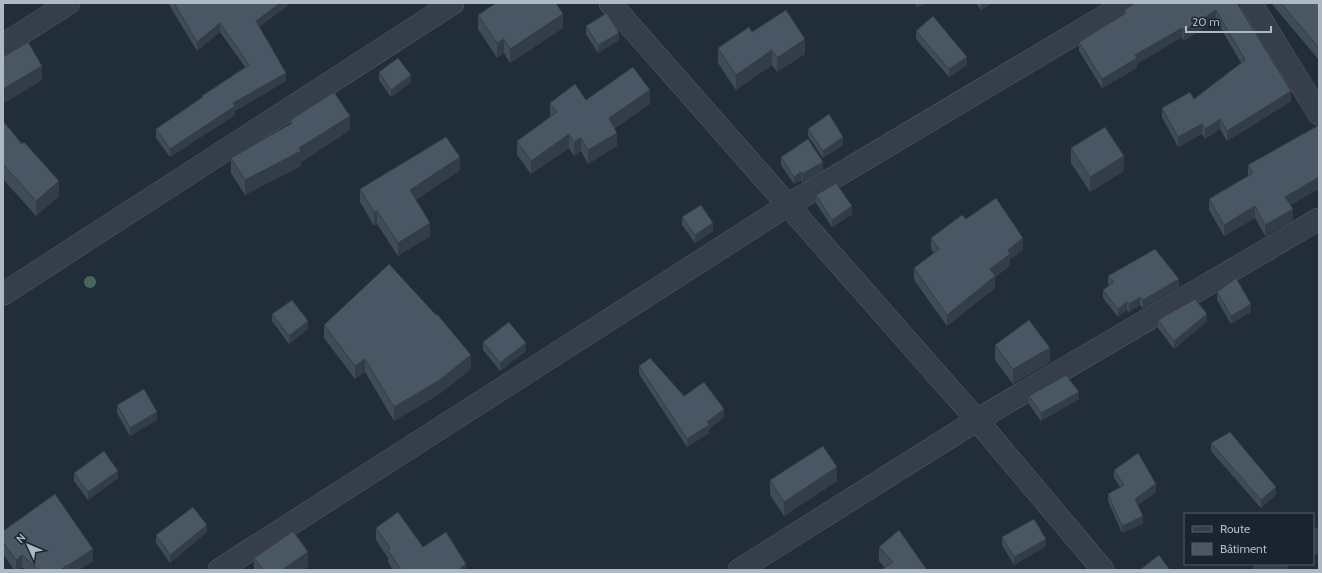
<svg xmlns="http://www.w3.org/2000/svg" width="1322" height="573" font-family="Cabin,sans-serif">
<rect width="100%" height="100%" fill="#212d39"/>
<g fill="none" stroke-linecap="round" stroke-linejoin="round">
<defs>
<g id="minor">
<path d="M610,3L977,420L1103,570"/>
<path d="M1251,3L1319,114"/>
<path d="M3,45L69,3"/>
<path d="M3,294L453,3"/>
<path d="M1313,543L1319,539"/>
<path d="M219,570L788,205L1127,3"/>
<path d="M739,570L977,420L1319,219"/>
<path d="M1265,570L1276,564"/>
</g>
</defs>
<use href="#minor" stroke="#525c67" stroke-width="23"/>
<use href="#minor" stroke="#353e49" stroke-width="22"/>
</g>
<circle fill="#486757" cx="90" cy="282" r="6"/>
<g fill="#3f4b57">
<path d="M168,3H291L259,27L286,81L235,111V115L170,157L156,138V129L202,97V96L245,67L220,32L197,51Z"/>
<path d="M915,3H928L917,7Z"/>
<path d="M976,3H992L981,10Z"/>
<path d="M1237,3L1291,101L1227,141L1220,129L1205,139L1202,134L1178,147L1162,117V108L1194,99L1241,63L1216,20L1184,41L1182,37L1137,64V68L1102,88L1079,51V42L1124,14V10L1133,4Z"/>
<path d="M1271,3H1319V60Z"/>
<path d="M478,15L563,28L510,63L504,53L497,58L478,29Z"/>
<path d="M586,26L619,40L598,53L586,34Z"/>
<path d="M916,31L967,65L949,77L916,39Z"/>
<path d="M752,32L805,54L777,72L772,65L736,90L718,63V48Z"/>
<path d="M379,72L411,82L391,97L379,80Z"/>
<path d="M586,100L650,104L615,128L617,146L588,164L581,151L574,156L569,148L531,174L517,155V141L551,117L550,116V103Z"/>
<path d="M290,120L350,130L301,162V166L245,195L231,173V158L290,125Z"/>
<path d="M3,121L59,196L36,216L3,179Z"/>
<path d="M1319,125V189L1290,205L1293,220L1265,236L1255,218L1224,236L1209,210V199L1248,176V165Z"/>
<path d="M808,129L843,145L823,158L808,136Z"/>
<path d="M1071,148L1124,171L1090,192L1071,163Z"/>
<path d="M781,157L823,170L802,182L801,180L794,184L781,165Z"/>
<path d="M460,170L416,200L430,236L398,256L377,224L374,226L360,202V189Z"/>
<path d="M816,195L852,214L832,227L816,203Z"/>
<path d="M682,217L713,231L695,243L682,225Z"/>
<path d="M966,219L1023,250L1010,259V266L995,277V288L947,326L914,280V268L934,253L931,249V238Z"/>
<path d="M1108,276L1179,287L1143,308L1140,305L1129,312L1127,310L1118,317L1103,298V290L1109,285L1108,284Z"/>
<path d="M1217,292L1251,312L1231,324L1217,300Z"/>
<path d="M272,314L308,329L289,344L272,321Z"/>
<path d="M1158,320L1207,321L1174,349L1158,328Z"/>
<path d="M324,325L471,369L438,395L394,421L365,372L355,379L324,338Z"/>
<path d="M483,342L526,351L500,371L483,350Z"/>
<path d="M995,345L1050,362L1013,384L995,360Z"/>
<path d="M639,366L684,396L724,417L709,429V433L687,447L639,374Z"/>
<path d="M1029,396L1079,399L1041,421L1029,404Z"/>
<path d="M117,405L157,420L130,436L117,413Z"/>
<path d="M1211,443L1276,495L1261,508L1211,451Z"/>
<path d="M1114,470L1156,492L1138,505L1143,524L1122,533L1108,501V494L1120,487L1114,478Z"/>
<path d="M74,473L118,478L88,500L74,481Z"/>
<path d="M770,480L837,481L784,516L770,495Z"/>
<path d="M376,528L423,547L466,570H393L388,562V558L376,540Z"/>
<path d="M3,531L93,561L79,570H26L22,567L18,570H14L3,554Z"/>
<path d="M207,532L170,563L156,543V535Z"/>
<path d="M1002,537L1046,546L1014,565L1002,545Z"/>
<path d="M879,547L927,570L885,568L879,561Z"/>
<path d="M254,558L308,567L303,570H254Z"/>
</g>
<g fill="#333d47">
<path d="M280,3H291L256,29V21Z"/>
<path d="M917,3H928L917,7Z"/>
<path d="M981,3H992L981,10Z"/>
<path d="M1216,10V20L1184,41V31Z"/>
<path d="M563,14V28L510,63V49Z"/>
<path d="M220,23V32L197,51V42Z"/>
<path d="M1182,28V37L1137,64V68L1102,88V79L1135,55Z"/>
<path d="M619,33V40L598,53V45Z"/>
<path d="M504,39V53L497,58V43Z"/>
<path d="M805,39V54L777,72V58Z"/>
<path d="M772,50V65L736,90V75Z"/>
<path d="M967,57V65L949,77V69Z"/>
<path d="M42,66V80L3,104V89Z"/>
<path d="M286,73V81L235,111V115L170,157V149L233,103Z"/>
<path d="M411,75V82L391,97V90Z"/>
<path d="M650,90V104L609,132V118Z"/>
<path d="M1291,91V101L1227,141V131Z"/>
<path d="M350,116V130L301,162V166L245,195V180L299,148Z"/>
<path d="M1220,119V129L1205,139V129Z"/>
<path d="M1202,124V134L1178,147V137Z"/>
<path d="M617,133V146L588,164V150Z"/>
<path d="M569,134V148L531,174V161Z"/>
<path d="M843,137V145L823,158V151Z"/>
<path d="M581,138V151L574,156V142Z"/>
<path d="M1124,156V171L1090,192V177Z"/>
<path d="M460,157V170L410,204V190Z"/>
<path d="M823,162V170L802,182V174Z"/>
<path d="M801,172V180L794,184V177Z"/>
<path d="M1319,177V189L1285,208V197Z"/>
<path d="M59,181V196L36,216V201Z"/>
<path d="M852,206V214L832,227V220Z"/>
<path d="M1255,206V218L1224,236V225Z"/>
<path d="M1293,209V220L1265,236V225Z"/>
<path d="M377,211V224L374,226V212Z"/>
<path d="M430,223V236L398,256V243Z"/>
<path d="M713,223V231L695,243V235Z"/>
<path d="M1023,238V250L1010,259V266L995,277V288L947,326V315L1008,250Z"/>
<path d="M1179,279V287L1143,308V300Z"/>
<path d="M1140,297V305L1129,312V304Z"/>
<path d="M1127,302V310L1118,317V309Z"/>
<path d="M1251,304V312L1231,324V316Z"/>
<path d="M1207,314V321L1174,349V341Z"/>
<path d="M308,321V329L289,344V336Z"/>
<path d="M526,343V351L500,371V363Z"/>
<path d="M1050,348V362L1013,384V369Z"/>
<path d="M471,355V369L438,395L394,421V407Z"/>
<path d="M365,359V372L355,379V366Z"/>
<path d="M1079,392V399L1041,421V413Z"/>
<path d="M724,409V417L709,429V433L687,447V439L707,422Z"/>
<path d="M157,412V420L130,436V428Z"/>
<path d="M837,467V481L784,516V502Z"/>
<path d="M118,471V478L88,500V492Z"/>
<path d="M1156,484V492L1135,507V499Z"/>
<path d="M1276,487V495L1261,508V500Z"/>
<path d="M1143,516V524L1122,533V526Z"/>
<path d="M207,525V532L170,563V555Z"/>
<path d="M1046,539V546L1014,565V557Z"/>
<path d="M93,549V561L79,570H67V566Z"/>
<path d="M308,552V567L303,570H282Z"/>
<path d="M22,555V567L18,570H16V560Z"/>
<path d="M466,564V570H458Z"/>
<path d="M66,565V570H61Z"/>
</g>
<g fill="#495765" stroke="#333d47">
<path d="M174,3H280L256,21L286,73L233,103L235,106L170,149L156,129L203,97L202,96L249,65L220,23L197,42Z"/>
<path d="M496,3H556L563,14L510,49L504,39L497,43L478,15Z"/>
<path d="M1135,3H1237L1291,91L1227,131L1220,119L1205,129L1202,124L1178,137L1162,108L1190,92L1194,99L1245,60L1216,10L1184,31L1182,28L1135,55L1137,58L1102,79L1079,42L1126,13L1124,10Z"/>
<path d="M1281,3H1319V48Z"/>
<path d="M786,10L805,39L777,58L772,50L736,75L718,48L749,27L752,32Z"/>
<path d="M607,13L619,33L598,45L586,26Z"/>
<path d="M933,16L967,57L949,69L916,31Z"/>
<path d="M28,42L42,66L3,89V57Z"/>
<path d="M398,58L411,75L391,90L379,72Z"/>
<path d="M633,67L650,90L609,118L617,133L588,150L581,138L574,142L569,134L531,161L517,141L557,112L550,103L575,84L586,100Z"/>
<path d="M334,92L350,116L299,148L301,151L245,180L231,158L292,123L290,120Z"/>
<path d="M829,114L843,137L823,151L808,129Z"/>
<path d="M3,121L22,144L24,142L59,181L36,201L3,164Z"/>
<path d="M1319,125V177L1285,197L1293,209L1265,225L1255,206L1224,225L1209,199L1253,173L1248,165Z"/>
<path d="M1105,127L1124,156L1090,177L1071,148Z"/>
<path d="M446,137L460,157L410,190L430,223L398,243L377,211L374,212L360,189Z"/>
<path d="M808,139L823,162L802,174L801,172L794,177L781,157Z"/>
<path d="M836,183L852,206L832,220L816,195Z"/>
<path d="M996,198L1023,238L1008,250L1010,254L990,269L995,276L947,315L914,268L939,249L931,238L962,215L966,219Z"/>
<path d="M701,205L713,223L695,235L682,217Z"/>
<path d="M1155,249L1179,279L1143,300L1140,297L1129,304L1127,302L1118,309L1103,290L1114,282L1108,276Z"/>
<path d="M389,264L436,315L437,314L471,355L438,381L394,407L365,359L355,366L324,325Z"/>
<path d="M1236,278L1251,304L1231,316L1217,292Z"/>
<path d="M1195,299L1207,314L1174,341L1158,320Z"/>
<path d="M292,300L308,321L289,336L272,314Z"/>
<path d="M1029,320L1050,348L1013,369L995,345Z"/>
<path d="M509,322L526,343L500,363L483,342Z"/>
<path d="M650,358L684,396L704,382L724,409L707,422L709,425L687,439L639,366Z"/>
<path d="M1066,375L1079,392L1041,413L1029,396Z"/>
<path d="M144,389L157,412L130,428L117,405Z"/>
<path d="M1230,432L1276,487L1261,500L1211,443Z"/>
<path d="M823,446L837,467L784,502L770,480Z"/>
<path d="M104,451L118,471L88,492L74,473Z"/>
<path d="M1138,453L1156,484L1135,499L1143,516L1122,526L1108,494L1124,485L1114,470Z"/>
<path d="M55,494L93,549L67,566L66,565L61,570H39L22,555L16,560L3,542V531Z"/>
<path d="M193,507L207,525L170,555L156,535Z"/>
<path d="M398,512L423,547L446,532L466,564L458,570H401L388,550L390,548L376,528Z"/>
<path d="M1034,519L1046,539L1014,557L1002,537Z"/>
<path d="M899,530L927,570H881L893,562L879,547Z"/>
<path d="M293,531L308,552L282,570H263L254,558Z"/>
<path d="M1159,555L1170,570H1142L1141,569Z"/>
</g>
<rect width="1322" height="573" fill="none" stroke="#afb9c6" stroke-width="8"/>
<rect x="1184" y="513" width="130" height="52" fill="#1a232e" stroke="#565f6b"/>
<rect x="1192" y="526" width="20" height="6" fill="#353e49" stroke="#565f6b"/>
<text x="1220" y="533" font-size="12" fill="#afb9c6">Route</text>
<rect x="1192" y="543" width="20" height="12" fill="#495765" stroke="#565f6b"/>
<text x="1220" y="553" font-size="12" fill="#afb9c6">Bâtiment</text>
<g transform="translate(28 545) rotate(314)" stroke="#1a232e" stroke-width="3" paint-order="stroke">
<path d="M0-3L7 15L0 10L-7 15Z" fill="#afb9c6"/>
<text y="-6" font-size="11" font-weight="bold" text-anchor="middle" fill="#afb9c6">N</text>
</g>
<path d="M1186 26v6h85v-6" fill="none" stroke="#afb9c6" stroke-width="2"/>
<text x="1192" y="26" font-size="12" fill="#afb9c6" stroke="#1a232e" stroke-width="3" paint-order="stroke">20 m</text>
</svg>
